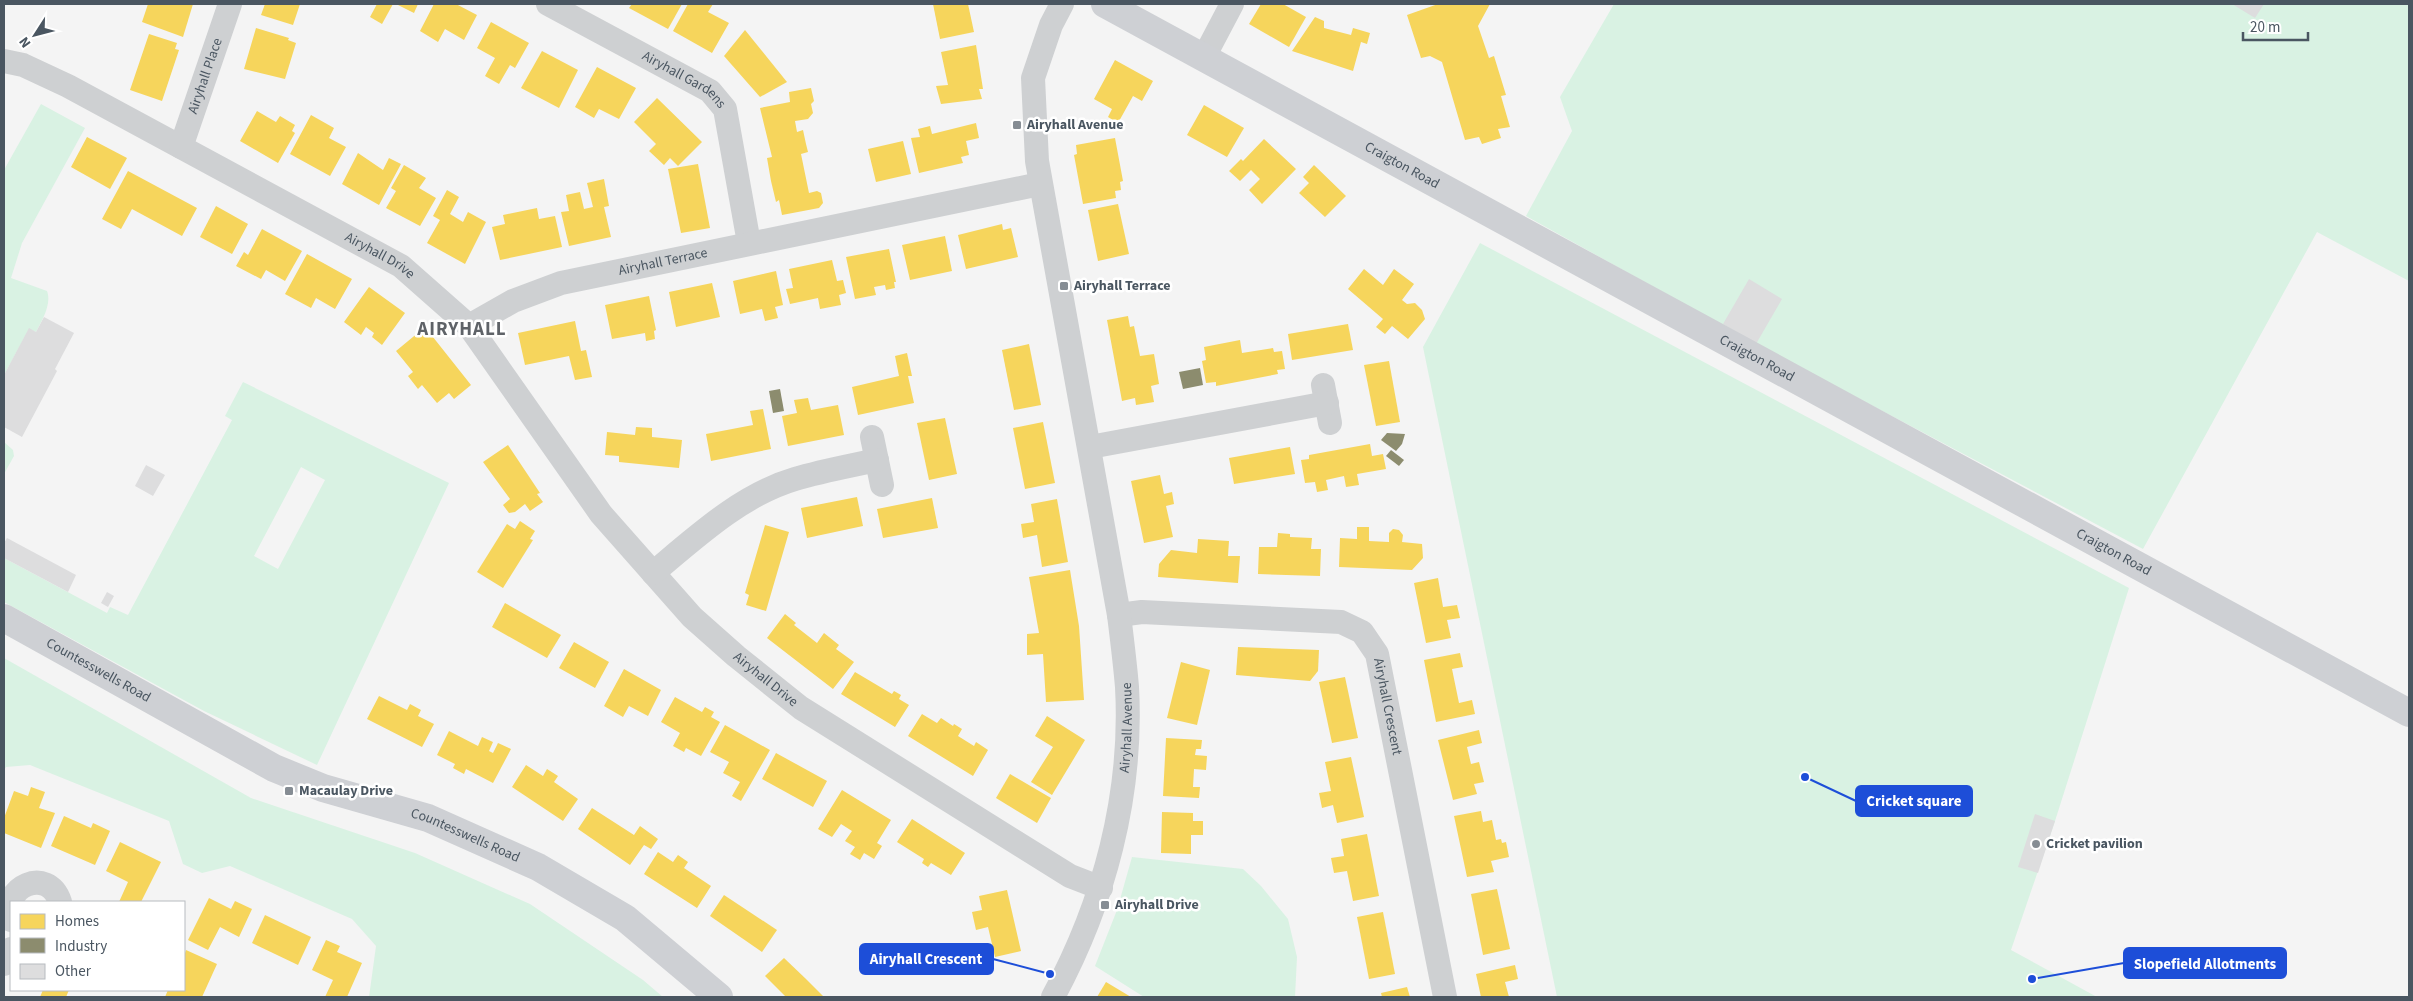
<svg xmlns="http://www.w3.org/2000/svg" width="2413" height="1001" font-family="'Source Sans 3',sans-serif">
<rect width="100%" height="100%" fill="#f4f4f4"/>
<g fill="#d9f2e3" fill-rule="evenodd">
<path d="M1614,4H2409L2408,65L2409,63V281L2317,232L2143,549L1756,344L1526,216L1572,131L1560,97Z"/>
<path d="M41,104L85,128L22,243L11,278L47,291C52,304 42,320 36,332L29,329L4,375V170Z"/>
<path d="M1480,243L2129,588L2055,821L2011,950L2097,997H1557L1423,347Z"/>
<path d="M243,382L449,483L317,765L204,711L4,602V558L107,613L110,607L128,615L232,420L225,416ZM301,467L325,480L278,569L254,556Z"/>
<path d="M4,442L13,450L14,456L4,474Z"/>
<path d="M4,658L251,798L415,853L530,904L643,980L663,997H369L376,946L352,919L230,866L202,873L183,864L169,821L30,765L6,767L4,770Z"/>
<path d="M1132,857L1243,869L1261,886L1288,919L1297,957L1295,997H1144L1095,966L1117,910Z"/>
</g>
<g fill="#f6d55c">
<path d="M148,4H193L183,37L142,22Z"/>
<path d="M265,4H300L293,25L261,15Z"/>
<path d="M377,4H393L382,24L370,17Z"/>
<path d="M396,4H418L414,13Z"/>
<path d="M434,4H456L477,15L464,40L445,29L438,42L420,31Z"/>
<path d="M632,4H682L668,29L629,8Z"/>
<path d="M688,4H713L708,12L729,23L712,53L673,31Z"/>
<path d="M933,4H968L974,32L940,39Z"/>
<path d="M1261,4H1283L1306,17L1289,47L1249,24Z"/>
<path d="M1438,4H1490L1478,26L1489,58L1494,56L1506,95L1501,96L1510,127L1498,129L1501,138L1482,144L1479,137L1465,140L1442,62L1430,56L1421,58L1407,15Z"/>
<path d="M1315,17L1324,21V28L1351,35L1353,28L1370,33L1367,44L1361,42L1353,71L1292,51Z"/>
<path d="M491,22L529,43L515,68L510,65L499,84L485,76L495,58L477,48Z"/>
<path d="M256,28L289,38L288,40L296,43L285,79L244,69Z"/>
<path d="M745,30L787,82L760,97L724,56Z"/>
<path d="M149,34L177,43L175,49L179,50L162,101L130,90Z"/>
<path d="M976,45L983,89H979L982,99L941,104L936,86L948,85L941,52Z"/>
<path d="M542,51L578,70L559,108L521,88Z"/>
<path d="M1115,60L1153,81L1142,101L1133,96L1118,123L1108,117L1112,109L1094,99Z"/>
<path d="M597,67L636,88L619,119L599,109L594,118L575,107Z"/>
<path d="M811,88L814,101L811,104L813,113L808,119L795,121L797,132L803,130L806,144L808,152L801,154L809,193L817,191L821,193L823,203L819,208L782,215L779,200L776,202L771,181L767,158L772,157L760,108L790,102L789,92Z"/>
<path d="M657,98L702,142L678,166L670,158L664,165L649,151L656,144L634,122Z"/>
<path d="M1204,105L1244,128L1227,157L1187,135Z"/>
<path d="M257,111L276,122L280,116L295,125L292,131L295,133L278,163L240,141Z"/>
<path d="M311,115L334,128L329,138L346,147L330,176L290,154Z"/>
<path d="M976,123L979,138L966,141L969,155L961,157L963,163L919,173L911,138L920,137L918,129L930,126L932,134Z"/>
<path d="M87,137L127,158L110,189L71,167Z"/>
<path d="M1115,138L1123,181L1120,182L1121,190L1115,191L1116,198L1083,204L1074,155L1077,154L1076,145Z"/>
<path d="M1264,139L1296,169L1262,204L1249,190L1260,179L1251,170L1240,181L1229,171L1241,159L1243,161Z"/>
<path d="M903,141L911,174L876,182L868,149Z"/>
<path d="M358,153L383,170L389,158L401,164L379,205L342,184Z"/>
<path d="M698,164L710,228L681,233L668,169Z"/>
<path d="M404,165L426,178L419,188L436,198L420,226L386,208L396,191L391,188Z"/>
<path d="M1314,165L1346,196L1325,217L1299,193L1309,183L1303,177Z"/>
<path d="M128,171L197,208L182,236L132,209L121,229L102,219Z"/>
<path d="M604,179L609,206L604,207L611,237L569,246L561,212L569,211L566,195L580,192L584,209L593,207L587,183Z"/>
<path d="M447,190L459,197L450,214L463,222L468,212L486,222L465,264L427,243L440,220L433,216Z"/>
<path d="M1118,204L1129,254L1098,261L1088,210Z"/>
<path d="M216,206L248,224L232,254L200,237Z"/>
<path d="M537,208L539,219L555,216L562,247L500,260L492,227L505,224L503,215Z"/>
<path d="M1002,224L1003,230L1011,228L1018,257L966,269L958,235Z"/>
<path d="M262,229L302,251L285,281L266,270L261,279L236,266L244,252L248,255Z"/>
<path d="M945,236L952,271L910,280L902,245Z"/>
<path d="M889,249L896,282H894L895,288L886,290L885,285L874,287L876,295L855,299L846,257Z"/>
<path d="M307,254L352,279L335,309L316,298L311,308L285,294Z"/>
<path d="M832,260L837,281L843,280L846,293L839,295L841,305L820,309L818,298L790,304L786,289L793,288L789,269Z"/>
<path d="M1364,269L1383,285L1394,269L1414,284L1402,300L1407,304L1415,303L1422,310L1425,319L1408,339L1392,326L1385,334L1376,327L1383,319L1348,289Z"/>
<path d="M776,271L783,305L775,307L778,318L765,321L762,309L740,314L733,281Z"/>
<path d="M712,283L720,317L676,327L669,292Z"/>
<path d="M369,287L405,313L382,345L372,337L374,333L366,327L361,335L344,322Z"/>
<path d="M649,296L656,330L654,331L655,339L646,341L645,333L612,339L605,305Z"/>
<path d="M1128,316L1130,327L1134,326L1140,356L1154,354L1159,384L1151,386L1154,402L1136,405L1135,398L1122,401L1107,320Z"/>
<path d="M575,321L581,351L586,350L592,377L575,380L569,356L525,365L518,333Z"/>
<path d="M1348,324L1353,350L1292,360L1288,334Z"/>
<path d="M425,327L471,385L454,399L449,393L437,403L422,385L418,389L408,376L413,372L396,351Z"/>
<path d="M1240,340L1242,353L1273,348L1274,352L1282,351L1285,369L1277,370L1278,374L1216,386V382L1206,383L1202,361L1206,360L1204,347Z"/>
<path d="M1029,344L1041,405L1014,410L1002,350Z"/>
<path d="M907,353L912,376H908L914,403L858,415L852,387L899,376L895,356Z"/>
<path d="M1389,361L1400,422L1376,426L1364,365Z"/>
<path d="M808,398L811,410L838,405L844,435L788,446L782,416L797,413L794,400Z"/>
<path d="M763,409L771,449L711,461L706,434L753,425L750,411Z"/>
<path d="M945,418L957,474L929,480L917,423Z"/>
<path d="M1043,422L1055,483L1025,489L1013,428Z"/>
<path d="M636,427L652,428V437L682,440L679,468L619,462V456L605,455L607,432L635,435Z"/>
<path d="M1370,444L1372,456L1383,454L1386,469L1357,474L1359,485L1346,487L1344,476L1326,480L1328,490L1317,492L1315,482L1305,483L1301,460L1309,459V455Z"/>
<path d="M508,445L540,493L537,494L543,502L530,511L525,504L515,512L509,513L503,505L510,499L483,462Z"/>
<path d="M1290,447L1295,474L1234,484L1229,458Z"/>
<path d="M1160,475L1164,494L1172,492L1174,504L1166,506L1173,537L1144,543L1131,481Z"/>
<path d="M857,497L863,526L807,538L801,508Z"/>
<path d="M932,498L938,528L883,538L877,509Z"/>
<path d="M1057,499L1068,562L1042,567L1037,535L1023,538L1021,524L1034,522L1031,504Z"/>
<path d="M520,521L535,531L530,539L533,540L503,588L477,572L507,524L515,529Z"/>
<path d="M765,525L789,532L766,611L746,605L749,595L745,593Z"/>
<path d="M1357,527H1369V541L1389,542V533L1393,529L1399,530L1403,535L1402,542L1422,544L1423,558L1412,570L1339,567L1340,538L1357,539Z"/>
<path d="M1278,533L1290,534V537L1312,538L1311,549H1321L1320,576L1258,574L1259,547H1277Z"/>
<path d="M1198,539L1229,541L1228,556H1240L1238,583L1158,577L1159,564L1171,550L1197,553Z"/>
<path d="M1070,570L1079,626L1084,700L1046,702L1043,654L1027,655V634L1039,633L1029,577Z"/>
<path d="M1438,578L1443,607L1457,605L1460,618L1447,620L1451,638L1426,643L1414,583Z"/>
<path d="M505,603L561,635L547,658L492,627Z"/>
<path d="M785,614L796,623L794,625L817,643L824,633L839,645L836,649L854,662L833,689L767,638Z"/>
<path d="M574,642L609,662L595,688L559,668Z"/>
<path d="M1238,647L1319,650L1318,671L1310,681L1236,675Z"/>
<path d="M1460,653L1463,667L1452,669L1459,703L1472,700L1475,714L1436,722L1424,660Z"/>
<path d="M1181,662L1210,670L1197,725L1167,718Z"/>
<path d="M624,669L661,690L648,716L629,706L623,717L604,706Z"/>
<path d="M855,672L892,694L894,691L901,695L899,699L909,705L895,727L841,694Z"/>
<path d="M1345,677L1358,738L1332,743L1319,682Z"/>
<path d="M379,696L407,710L410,704L421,710L418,716L434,724L422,747L367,719Z"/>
<path d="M675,697L702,712L705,707L714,712L711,717L720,722L701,756L686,748L684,752L673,746L680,733L661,722Z"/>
<path d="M922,714L937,723L941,718L953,726L954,724L962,729L958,736L974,746L976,742L988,750L973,776L908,736Z"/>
<path d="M1047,716L1085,740L1052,795L1031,782L1053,747L1035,736Z"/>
<path d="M725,725L770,750L741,801L732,796L740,782L723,773L729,762L710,752Z"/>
<path d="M1479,730L1482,743L1467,747L1471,764L1479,762L1484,782L1474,784L1477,794L1453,800L1438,740Z"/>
<path d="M449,731L478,746L482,737L493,742L489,751L493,753L498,743L511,749L493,783L466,769L464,774L453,768L455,764L437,755Z"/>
<path d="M1166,738L1202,740L1201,749H1196L1195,755L1207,756L1206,770L1194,769L1193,787H1200L1199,798L1163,796Z"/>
<path d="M776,753L827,781L813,807L762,779Z"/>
<path d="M1351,757L1364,817L1337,823L1333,805L1322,808L1319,793L1331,791L1325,762Z"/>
<path d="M526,765L543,776L547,769L558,776L554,782L578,799L563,821L512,787Z"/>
<path d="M1010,774L1051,798L1037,823L996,798Z"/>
<path d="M31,787L45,792L39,808L55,813L41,848L4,833V818L14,791L28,796Z"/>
<path d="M842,790L891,820L877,843L882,846L874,859L864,853L860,860L850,854L855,847L845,841L852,831L841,824L832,837L818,829Z"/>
<path d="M592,808L634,835L640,826L658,839L651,849L644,845L630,865L578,829Z"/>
<path d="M1481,811L1483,822L1492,820L1496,840L1501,839L1502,843L1506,842L1509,857L1491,861L1494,872L1467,877L1454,816Z"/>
<path d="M1162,812L1193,813V821H1203V835H1191V854L1161,853Z"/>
<path d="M64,816L91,828L93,823L110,831L95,865L51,846Z"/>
<path d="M912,819L965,853L951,875L931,863L928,867L922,863L924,859L897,842Z"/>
<path d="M1367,834L1379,896L1353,901L1347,871L1334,873L1331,858L1344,856L1341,839Z"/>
<path d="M120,842L161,862L141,902H119L128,882L106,871Z"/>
<path d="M658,852L673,862L678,855L688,862L684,868L711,886L697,908L644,874Z"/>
<path d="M1497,889L1510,949L1483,955L1471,894Z"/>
<path d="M1007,890L1021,951L995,957L988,927L976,930L972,912L982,910L979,896Z"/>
<path d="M724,895L777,930L762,952L710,916Z"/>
<path d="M209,898L231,909L235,901L252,909L239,937L220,927L208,950L188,940Z"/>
<path d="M1383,912L1395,974L1369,979L1357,917Z"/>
<path d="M265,915L311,937L298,965L252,943Z"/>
<path d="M326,940L340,946L337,952L362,963L347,997H325L333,980L312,970Z"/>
<path d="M186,950L217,964L202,997H165L168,990H184V956Z"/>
<path d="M784,958L806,979L824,997H786L765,976Z"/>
<path d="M1515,965L1518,979L1505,982L1509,997H1481L1476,974Z"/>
<path d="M1106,982L1131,997H1097Z"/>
<path d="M1407,987L1410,997H1382L1381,993Z"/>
<path d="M43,990H69L66,997H40Z"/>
</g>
<g fill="#8c8c6e">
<path d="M1200,368L1203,385L1183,389L1179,372Z"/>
<path d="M780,389L784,411L773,413L769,391Z"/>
<path d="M1387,433L1405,434L1402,444L1396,451L1381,440Z"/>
<path d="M1391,450L1404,460L1399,466L1386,456Z"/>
</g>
<g fill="#ddddde">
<path d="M2232,4H2264L2255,18Z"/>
<path d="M1749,279L1782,299L1756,344L1723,324Z"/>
<path d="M44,317L74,333L55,369L57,371L22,437L4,427V375L29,328L36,332Z"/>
<path d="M146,465L165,475L153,496L135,486Z"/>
<path d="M7,538L76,575L68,592L4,558V543Z"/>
<path d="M107,592L114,596L108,607L101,603Z"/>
<path d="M2035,814L2055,821L2038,873L2018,867Z"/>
</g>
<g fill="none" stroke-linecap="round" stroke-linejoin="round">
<g stroke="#ced0d2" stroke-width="24">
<path id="s1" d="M548,4L710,91L725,109L749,243"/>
<path d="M1203,59L1232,4"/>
<path id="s2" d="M4,61L23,65L68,86L401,266L469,326L601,514L692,617L736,656L801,708L1070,876L1101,888"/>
<path id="s3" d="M181,147L230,4"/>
<path id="s4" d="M469,326L513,301L561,283L1040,184"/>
<path d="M1323,385L1330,423"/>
<path d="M872,437L882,485"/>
<path d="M1090,447L1327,403"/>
<path d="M653,573C696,537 741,495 795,479C822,471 850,466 877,460"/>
<path id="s5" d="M1119,615L1142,612L1341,622L1362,632L1377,654L1445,997"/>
<path d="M11,920C0,887 48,865 60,902"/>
<path d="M4,964L11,949"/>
<path id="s6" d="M1053,997C1104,903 1133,795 1127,687C1125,663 1122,639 1119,615L1037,161L1033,78L1051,25L1062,4"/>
</g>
<g stroke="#ced0d4" stroke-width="28">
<path id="s7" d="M1105,4L2409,713"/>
<path id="s8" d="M4,618L274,768L323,788L428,818L538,867L625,918L719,997"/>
</g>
</g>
<g fill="#868d94" stroke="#fff" stroke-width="2">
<rect x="1012" y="120" width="10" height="10" rx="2.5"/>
<rect x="1059" y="281" width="10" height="10" rx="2.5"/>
<rect x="284" y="786" width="10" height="10" rx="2.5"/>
<circle cx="2036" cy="844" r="5"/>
<rect x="1100" y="900" width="10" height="10" rx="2.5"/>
</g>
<g text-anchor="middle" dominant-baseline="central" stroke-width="5" stroke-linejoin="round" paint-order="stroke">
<g font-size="14" fill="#4a5661" stroke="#fff">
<text stroke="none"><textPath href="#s3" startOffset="75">Airyhall Place</textPath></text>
<text stroke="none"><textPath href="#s1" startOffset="156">Airyhall Gardens</textPath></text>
<text stroke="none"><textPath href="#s7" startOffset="338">Craigton Road</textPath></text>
<text stroke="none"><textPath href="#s2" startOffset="424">Airyhall Drive</textPath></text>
<text stroke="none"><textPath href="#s4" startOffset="206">Airyhall Terrace</textPath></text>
<text stroke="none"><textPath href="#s7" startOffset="742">Craigton Road</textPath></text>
<text stroke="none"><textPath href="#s7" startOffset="1148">Craigton Road</textPath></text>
<text stroke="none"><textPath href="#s8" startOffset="108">Countesswells Road</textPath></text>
<text stroke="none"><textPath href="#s2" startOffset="1002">Airyhall Drive</textPath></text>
<text stroke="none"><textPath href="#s5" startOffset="326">Airyhall Crescent</textPath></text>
<text stroke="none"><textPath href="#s6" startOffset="282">Airyhall Avenue</textPath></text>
<text stroke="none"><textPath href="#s8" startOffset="512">Countesswells Road</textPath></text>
</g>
<g font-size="14" font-weight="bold" fill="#4a5661" stroke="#fff" text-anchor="start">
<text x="1027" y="125">Airyhall Avenue</text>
<text x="1074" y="286">Airyhall Terrace</text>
<text x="299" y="791">Macaulay Drive</text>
<text x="2046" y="844">Cricket pavilion</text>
<text x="1115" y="905">Airyhall Drive</text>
</g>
<g font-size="19" font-weight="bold" letter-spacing="1" fill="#5f6368" stroke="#fff">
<text x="462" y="329">AIRYHALL</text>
</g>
</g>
<path fill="none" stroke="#1d4ed8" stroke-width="2" d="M1805 777L1856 801M1050 974L993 959M2032 979L2124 963"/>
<g fill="#1d4ed8" stroke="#fff" stroke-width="2">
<circle cx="1805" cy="777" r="5"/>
<circle cx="1050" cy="974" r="5"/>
<circle cx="2032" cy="979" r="5"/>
</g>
<g fill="#1d4ed8" stroke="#1d4ed8" stroke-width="2">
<rect x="1856" y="786" width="116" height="30" rx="5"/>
<rect x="860" y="944" width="133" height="30" rx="5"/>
<rect x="2124" y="948" width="162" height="30" rx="5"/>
</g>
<g font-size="15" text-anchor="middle" font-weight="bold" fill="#fff">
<text x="1914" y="806">Cricket square</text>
<text x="926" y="964">Airyhall Crescent</text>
<text x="2205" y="969">Slopefield Allotments</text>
</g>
<rect width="2413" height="1001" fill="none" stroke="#4a5661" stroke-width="10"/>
<rect x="10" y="901" width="175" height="90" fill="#ffffff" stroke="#b7bbc0"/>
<rect x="20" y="914" width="25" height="15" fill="#f6d55c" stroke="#b7bbc0"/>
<text x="55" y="926" font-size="15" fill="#4a5661">Homes</text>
<rect x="20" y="938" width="25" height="15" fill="#8c8c6e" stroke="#b7bbc0"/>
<text x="55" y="951" font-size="15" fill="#4a5661">Industry</text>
<rect x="20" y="964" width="25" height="15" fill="#ddddde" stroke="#b7bbc0"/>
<text x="55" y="976" font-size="15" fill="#4a5661">Other</text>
<g transform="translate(35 35) rotate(234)" stroke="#ffffff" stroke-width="4" paint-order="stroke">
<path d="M0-4L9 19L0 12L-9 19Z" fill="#4a5661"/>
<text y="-8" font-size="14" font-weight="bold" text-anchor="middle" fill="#4a5661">N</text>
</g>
<path d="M2243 32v8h65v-8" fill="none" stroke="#4a5661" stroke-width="2.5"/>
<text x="2250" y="32" font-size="15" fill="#4a5661" stroke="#ffffff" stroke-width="4" paint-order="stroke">20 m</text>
</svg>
